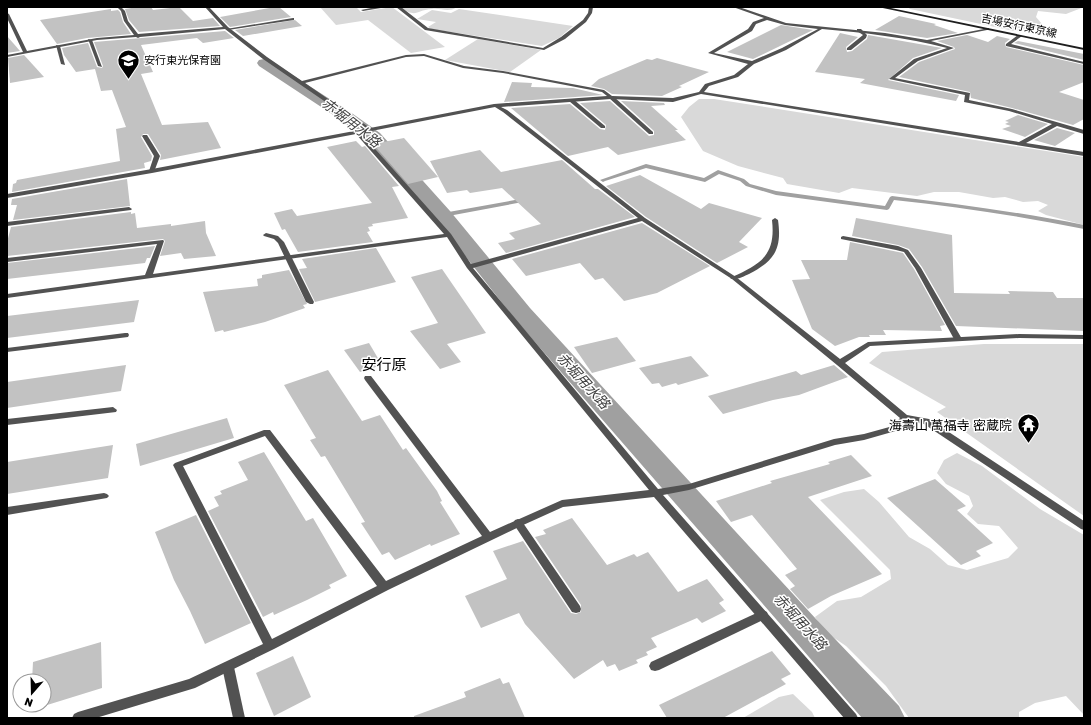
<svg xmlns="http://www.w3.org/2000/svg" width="1091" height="725" font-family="Rubik,'Noto Sans JP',sans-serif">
<rect width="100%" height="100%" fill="#fff"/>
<g fill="#d9d9d9">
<path d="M320,7H356L361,12L392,7L445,47L411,53L368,20L336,25Z"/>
<path d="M399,7H457C448,13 442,8 432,9C415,10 418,19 399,7Z"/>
<path d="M1084,7L1066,14L1038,11L1036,17L1042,24L1035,29L1014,31L910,9L909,8Z"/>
<path d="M459,9L573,26L559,38L542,46L431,29L428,27L436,22L417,19L432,10L451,13Z"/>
<path d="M478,39L541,50L510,72L445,60Z"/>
<path d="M699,99H714L1084,157V225L1046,215L1038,211L1048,205L1038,201L1023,202L1005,197L993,198L959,192H934L917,196L852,188L839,193L787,184L783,178L738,166L703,151L681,117L689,107Z"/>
<path d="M984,344H1084V516L937,412L946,407L869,363L882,352Z"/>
<path d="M957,453L982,466L1040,509L1084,535V715L1066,696L1035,703L1019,712V718H909L886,686L846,646L824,631L815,617L837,601L861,597L891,579L890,570L820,500L844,492L864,489L879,502L909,537L930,549L948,565L967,570L1008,558L1018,548L999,526L978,524L967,514L973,506L969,496L946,484L937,473L944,460Z"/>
<path d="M793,694L812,712L815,718H743L779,697Z"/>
</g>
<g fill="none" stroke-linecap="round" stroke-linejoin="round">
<g fill="#a0a0a0" fill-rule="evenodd">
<path d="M646,164L704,178L718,170L744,179L750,184L776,191L885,206L890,197L892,196C956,204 1020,212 1084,225V229C1021,216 958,207 894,200L889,209L887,210L776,195L746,186L740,181L719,174L705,182L646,168L605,181L603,182L600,180Z"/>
<path d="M526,198L529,200L528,201L443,217L440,215L443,213Z"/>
</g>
<path fill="#a0a0a0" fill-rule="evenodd" d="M264,59L269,60L353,114L380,133L450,211L530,308L816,619L899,706L905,718H862L514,318L436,219L368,141L341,120L259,66L257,63L259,60Z"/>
</g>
<g fill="#c2c2c2">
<path d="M138,7H151L153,10L179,7L193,21L213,18L220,26L139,32L129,20L125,9Z"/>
<path d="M275,7H279L291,17L230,27L220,17Z"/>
<path d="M111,9V11L118,10L120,12L123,22L131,34L87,38L57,44L40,20Z"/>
<path d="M899,16L936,24L934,25L958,33L927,38L875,30Z"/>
<path d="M295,20L302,26L243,36L235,30Z"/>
<path d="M781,25L813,30L753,59L727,52Z"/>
<path d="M225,31L234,38L203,43L197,38L141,45L153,72L141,74L162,125L208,122L221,148L160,160L161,155L148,134H143L141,137L152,156L151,161L144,163L145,168L12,192L13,184L16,183L17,180L120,161L116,129L126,127L112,90L101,91L95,69L76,72L64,55L62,48L88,43L97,67L102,68L103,66L94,42Z"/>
<path d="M840,33L858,37L846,47L847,52L852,51L867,39L868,35L942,48L913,58L888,80L959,95L956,101L860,83L865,79L815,72Z"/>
<path d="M967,35L988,42L997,36L1010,39L1005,43L1006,47L1084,65V82L1059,92L1084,100V119L1073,125L1012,108L971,98L970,92L899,77L919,62L955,49L954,47L937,41Z"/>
<path d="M7,36L20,51L7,53Z"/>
<path d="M1018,41L1084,54V60L1014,43Z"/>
<path d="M24,55L44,77L10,83L8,58Z"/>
<path d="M657,58L709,72L679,86L682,87L662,96L612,94L604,89L591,86L599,79L647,59L652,60Z"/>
<path d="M512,82L532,83L531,87L573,88L603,95L504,102Z"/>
<path d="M610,101L649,136L654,135V131L621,101L664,103L665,105L651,106L678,130H675L686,140L618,155L608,147L568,156L511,108L570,104L600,129L605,130L606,125L580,103Z"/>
<path d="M1018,115L1048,124L1025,137L1002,129L1011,126L1005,124L1009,122L1005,121Z"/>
<path d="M1057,128L1075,133L1055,146L1034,140Z"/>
<path d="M404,138L438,177L408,184L373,144Z"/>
<path d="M356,141L362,147L365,146L399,186L392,187L408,218L372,224L373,226L368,227L370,231L367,232L373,242L298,252L285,229L282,230L274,213L292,209L297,216L372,203L327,147Z"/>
<path d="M480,150L501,172L562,160L595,189H598L635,217L506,253L498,243L515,239L509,233L541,224L502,188L470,193L467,190L447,193L430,161Z"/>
<path d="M640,175L701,209L709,203L762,218L739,242L748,247L717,263L646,217L606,186Z"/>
<path d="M127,179L130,206L13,220L17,205H11L12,199Z"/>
<path d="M131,212V214L135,213L137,228L171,224V226L205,221L206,233L216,256L184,259L181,253L160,256L165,241L163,239L7,256V242L11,227Z"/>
<path d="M856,218L952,235L954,293L1010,294L1008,291L1053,292L1057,298H1084V331L956,326L922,267L909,249L898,245L852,236Z"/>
<path d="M642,223L710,266L657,293L624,301L603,278L595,280L580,263L526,276L512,259Z"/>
<path d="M850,242L903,253L914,269L945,325L940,326L942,331L883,330L886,335H869L870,337H859L835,346L812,329L792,280L810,279L801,260H847Z"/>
<path d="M155,246L150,258H147L145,263L7,279V263Z"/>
<path d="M376,248L396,282L315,302L299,269L307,268L302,259Z"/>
<path d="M442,269L486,333L447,344L461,362L440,369L410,331L438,323L411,277Z"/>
<path d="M289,270L307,304L303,305L305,308L265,322L224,332L223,330L215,332L203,292L258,286L257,279L262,278V275Z"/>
<path d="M139,300L134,322L7,338V316Z"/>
<path d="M617,337L636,361L592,373L574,347Z"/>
<path d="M369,343L382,365L360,372L344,350Z"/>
<path d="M691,356L709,376L678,385L676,383L662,387L659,383L652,384L639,368Z"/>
<path d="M126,365L121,391L7,408V382Z"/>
<path d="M834,365L848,377L799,395L773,400L723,414L708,396L796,371L801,375Z"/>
<path d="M328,370L362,421L380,415L403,450L406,448L437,491L442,501L440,502L460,534L431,546L430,544L395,560L389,552L382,555L361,523L365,522L325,456L321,457L310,440L316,438L284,385Z"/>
<path d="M227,418L234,438L140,466L136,444Z"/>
<path d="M113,445L108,478L7,494V462Z"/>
<path d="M264,452L306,521L313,518L347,576L329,585L331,588L307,600L274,615L273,612L263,617L208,511L219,506L214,497L222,494L220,491L248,480L238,462Z"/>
<path d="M851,455L872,476L808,497L882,574L831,596L808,609L790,589L795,586L785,575L797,569L752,515L731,522L716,501L772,483L770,481L830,464L828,462Z"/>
<path d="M935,479L966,506L957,510L993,543L976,551L981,556L961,565L887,498Z"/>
<path d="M196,515L251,623L205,644L190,611L174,580L155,532Z"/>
<path d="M572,518L607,565L634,554L637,557L648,552L678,592L707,579L724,600L719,603L726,611L702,623L697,618L651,638L657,647L646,652L648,655L636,660L638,663L619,671L615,664L607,667L603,660L574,679L525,624L519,613L481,628L465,596L507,579L493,551L523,541L571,613L576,614L581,612V605L535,537L546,534L543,530Z"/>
<path d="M101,642L102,688L31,710V705H44V681H32L33,662Z"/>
<path d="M772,651L791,674L781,679L786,684L723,718H667L659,705Z"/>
<path d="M293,656L311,697L274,716L256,673Z"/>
<path d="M500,678L503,684L509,682L525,718H414V716L466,697L464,692Z"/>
</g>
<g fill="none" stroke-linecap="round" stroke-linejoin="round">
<g fill="#525252" fill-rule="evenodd">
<path d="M376,7H387L363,11L361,10Z"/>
<path d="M396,7H401L428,28L543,48L561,37L583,20L588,13L589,7H593L592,13L586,22L565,39L544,50L425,30Z"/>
<path d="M762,7H768L766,8Z"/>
<path d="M293,18H294V20L228,30L226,29Z"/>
<path d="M857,29H861L867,35L866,38L851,50H847V48L863,35L857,31Z"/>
<path d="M88,39L92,40L102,67L98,66Z"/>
<path d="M56,45L60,46L65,65L61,64Z"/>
<path d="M609,96H613L653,132V134H649L609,98Z"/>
<path d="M569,99H573L605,126V128H601L569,101Z"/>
<path d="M143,135H147L160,156L154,172L149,171L154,156L142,136Z"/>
<path d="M129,207L132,209L131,210L7,226V222Z"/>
<path d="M775,218L778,220C782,248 775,261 749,274C744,276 738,280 732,279L730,278L732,277C761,264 776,255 772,220Z"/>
<path d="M266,233L278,236L284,242L314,302L313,304H310L306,302L278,243L274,239L264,236L263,235Z"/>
<path d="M843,236L898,246L908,250L921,268L962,339L961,341H958L954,339L915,268L904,252L896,250L841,239V237Z"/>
<path d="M125,333H128L129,335L128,337L7,352V348Z"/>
<path d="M113,407L117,410L116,412L7,425V419Z"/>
<path d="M104,493L107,494L109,496L107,498L7,515V507Z"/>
<path d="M518,519L521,520L580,606L581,609L580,612L576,613L572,612L515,526L513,523L515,520Z"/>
<path d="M763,610L767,612L768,615L767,618L659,670L655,671L651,670L649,666L651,662Z"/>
<path d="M228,662L232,663L234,667L245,718H233L222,667L224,663Z"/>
</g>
<g fill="#525252" fill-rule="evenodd">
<path d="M117,7H121L125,11L128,21L138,34L223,27L205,7H209L228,27L267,57L302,81L406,55L424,54L464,66L503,71L604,90L612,96L673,98L699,92L705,84L734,75L748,64L708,53L748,29L753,22L764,18L733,7H739L786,23L885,33L927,40L989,28V30H987L931,41L954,48L918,61L895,78L970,93L969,100L1012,109L1084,130V134L1057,126L1026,143L1084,152V156L701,94L673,102L611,99L501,107L507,110L645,218L736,277L840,359L868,342L1019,334L1084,335V339L1019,338L870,346L845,363L907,415L929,419L1084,521V530L1081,529L924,424L907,421L899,430L864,440L835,445L689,490L663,495L856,714L858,718H844L654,497L563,507L521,526L388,590L274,649L195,688L96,718H72L74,714L78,712L189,679L263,644L173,465L175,463L264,430H270L386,581L482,536L365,380L364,378L365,376H371L490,532L562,500L649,490L467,268L447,237L7,298V294L145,275L157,244L7,262V258L163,240L164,241L153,274L444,234L356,134L152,173L7,198V194L152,169L365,129L263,59L225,29L140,37L138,38L136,37L97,40L7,57V55L23,52L7,18V13L9,14L27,51L97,38L134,35L124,21L121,11ZM767,20L785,25L818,29L782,48L752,61L714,53L752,31L756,24ZM822,29C864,33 906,37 947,48L914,59L889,79L965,95L964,102L1009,111L1052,124L1019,142L704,92L709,86L738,77L754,64L786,50ZM424,56L463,68L503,73L602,92L607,96L494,104L370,128L305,83L406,57ZM495,107L503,112L638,218L471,264L451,234L361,133ZM642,221L732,279L837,365L900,418L893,426L864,434L834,439L689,484L658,489L473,268ZM265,436L377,586L272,639L183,466Z"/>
<path d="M1018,35L1022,36L1011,44L1084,62V64L1006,46V44Z"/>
</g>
<path fill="#1f1f1f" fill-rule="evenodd" d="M878,7H886L1084,48V50Z"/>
</g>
<defs>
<symbol id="school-pin" viewBox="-11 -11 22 30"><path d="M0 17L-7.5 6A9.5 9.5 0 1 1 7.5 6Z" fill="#000" stroke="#fff"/><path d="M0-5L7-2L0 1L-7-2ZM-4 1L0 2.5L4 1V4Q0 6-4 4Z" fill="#fff"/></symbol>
<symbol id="temple-pin" viewBox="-11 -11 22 30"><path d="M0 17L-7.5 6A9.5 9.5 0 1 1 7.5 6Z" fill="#000" stroke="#fff"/><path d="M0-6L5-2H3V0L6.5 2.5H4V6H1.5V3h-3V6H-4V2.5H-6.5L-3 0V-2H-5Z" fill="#fff"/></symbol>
</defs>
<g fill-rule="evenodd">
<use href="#school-pin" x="116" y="48" width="25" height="34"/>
<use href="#temple-pin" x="1016" y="412" width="25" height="34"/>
</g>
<g text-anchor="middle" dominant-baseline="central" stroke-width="3" stroke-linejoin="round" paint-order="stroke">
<g font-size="11" fill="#000" stroke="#fff">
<text transform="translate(1019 26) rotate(12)">吉場安行東京線</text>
</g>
<g font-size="11" fill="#000" stroke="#fff" text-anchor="start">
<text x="144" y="60">安行東光保育園</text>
</g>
<g font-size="13" fill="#000" stroke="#fff" text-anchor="end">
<text x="1012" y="425">海壽山 萬福寺 密蔵院</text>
</g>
<g font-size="14" font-style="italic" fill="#414141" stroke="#fff">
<text transform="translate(351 123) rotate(38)">赤堀用水路</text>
<text transform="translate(583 381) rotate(48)">赤堀用水路</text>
<text transform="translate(800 622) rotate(48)">赤堀用水路</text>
</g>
<g font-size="15" fill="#000" stroke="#fff">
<text x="384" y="365">安行原</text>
</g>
</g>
<rect width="1091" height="725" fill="none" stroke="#000000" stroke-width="16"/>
<g transform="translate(32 693) rotate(200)"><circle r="19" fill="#ffffff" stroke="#999999"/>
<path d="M0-3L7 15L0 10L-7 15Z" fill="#000000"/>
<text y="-6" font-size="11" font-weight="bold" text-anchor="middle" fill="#000000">N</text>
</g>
</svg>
